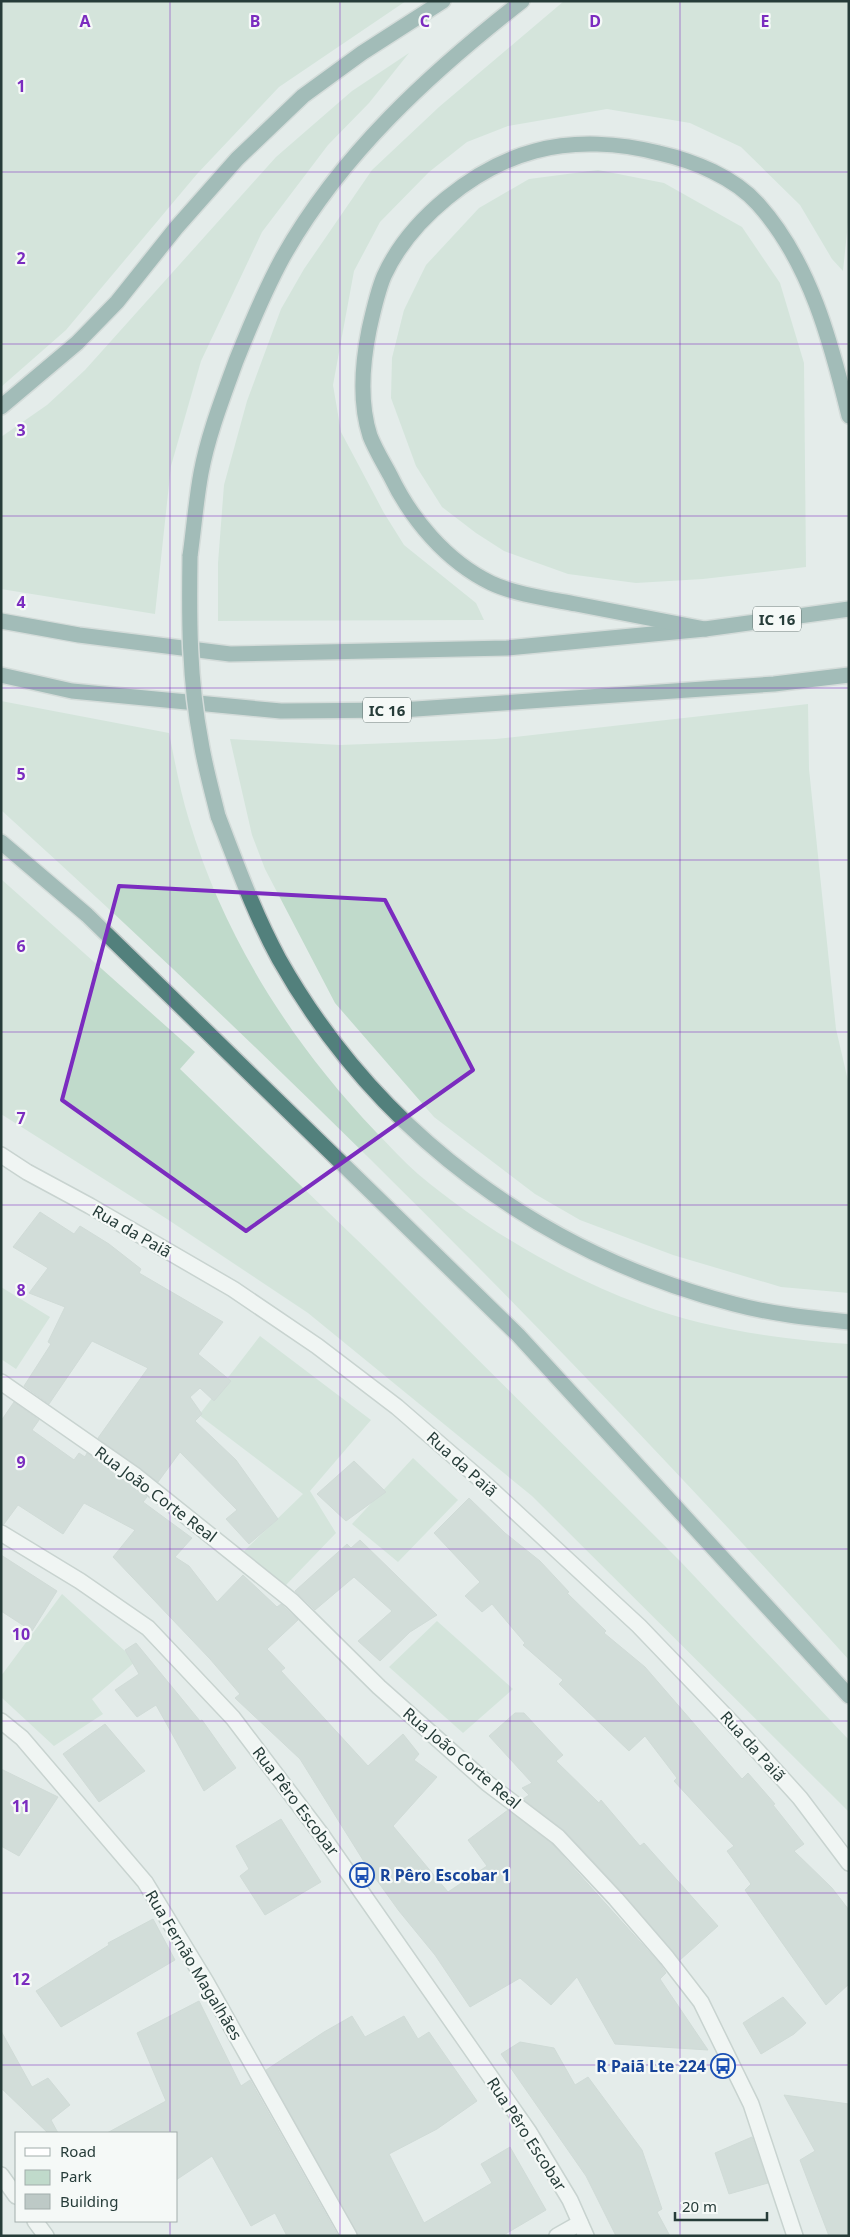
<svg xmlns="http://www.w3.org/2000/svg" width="850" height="2237" font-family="'Noto Sans',sans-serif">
<rect width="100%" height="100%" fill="#e4ecea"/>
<g fill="#c0dacb">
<path d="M1,1H406L279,87L197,174L66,330L1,387Z"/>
<path d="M564,1H849V213L843,271L832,259L800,205L741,147L690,123L607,109L508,126L467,142L429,172L380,222L354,271L333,385L341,432L384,513L404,545L476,603L484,620L218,621V563L224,485L247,401L281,309L304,269L372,170L439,107Z"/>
<path d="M409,53L369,103L328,145L262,232L201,361L171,466L155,614L1,589V437L47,405L85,370L276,157L352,91Z"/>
<path d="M598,170L664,183L742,227L780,283L804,363L806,567L703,579L636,583L568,574L504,551L476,533L442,507L416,466L391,398L392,358L404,310L426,265L479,208L529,179Z"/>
<path d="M1,701L169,733C175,762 180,791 189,820C224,938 292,1044 376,1132C390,1146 403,1161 418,1174C481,1227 563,1276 640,1304C705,1329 779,1339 849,1344V1660C581,1363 298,1079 1,810Z"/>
<path d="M808,704L809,769L836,1029L849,1085V1293L781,1287L673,1255L580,1220L535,1194L434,1117L335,1003L265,869L252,835L230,739L340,745L496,739Z"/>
<path d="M1,879L195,1052L180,1069L383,1265L680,1561L849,1740V1812L532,1496L308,1313L167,1219L1,1114Z"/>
<path d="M1,1287L50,1317L16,1369L1,1359Z"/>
<path d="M260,1336L371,1420L310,1491L336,1533L285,1586L244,1551L303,1494L199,1415Z"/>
<path d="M413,1458L458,1500L398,1562L352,1524Z"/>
<path d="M62,1594L136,1661L92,1699L103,1714L54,1746L1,1697V1676Z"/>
<path d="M437,1621L513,1689L463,1733L389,1667Z"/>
</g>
<g fill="#bdc9c6" stroke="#b8c5c1">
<path d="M40,1212L74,1234L80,1226L109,1244L141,1269L139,1273L223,1322L198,1354L231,1381L214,1401L200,1388L190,1397L202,1414L195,1421L236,1460L278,1519L249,1544L226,1519L237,1510L180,1452L158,1482L98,1438L148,1368L92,1341L49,1404L24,1386L51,1344L48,1342L65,1307L29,1293L48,1268L13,1247Z"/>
<path d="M14,1402L39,1420L32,1430L74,1460L79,1453L85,1457L87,1453L147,1497L143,1502L192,1538L175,1557L189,1566L217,1602L243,1575L277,1607L281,1604L298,1620L267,1649L285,1668L281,1671L368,1766L403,1734L419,1754L414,1760L437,1777L393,1826L448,1892L487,1866L468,1840L508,1810L552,1844L660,1964L666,1973L660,1979L708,2050L615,2044L577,1977L551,2005L520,1978L470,2007L435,1955L399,1911L368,1868L300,1759L235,1698L240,1694L210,1659L113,1557L135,1530L84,1503L63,1534L18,1505L4,1524H1V1421Z"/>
<path d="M354,1461L386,1492L346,1521L317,1494Z"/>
<path d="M469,1498L505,1533L540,1561L569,1592L567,1593L606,1631L604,1633L645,1667L742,1779L748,1773L775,1804L773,1805L804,1844L794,1851L832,1888L849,1910V1984L826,2005L745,1890L751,1884L727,1851L734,1846L674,1781L677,1778L645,1736L629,1751L559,1684L563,1680L523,1645L525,1643L492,1604L482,1612L465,1596L480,1582L434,1533Z"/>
<path d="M360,1540L437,1615L410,1632L380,1661L358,1641L392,1611L354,1577L315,1610L295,1591L347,1544L351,1548Z"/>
<path d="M1,1555L57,1591L32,1631L1,1611Z"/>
<path d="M136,1643L200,1721L202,1720L236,1768L204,1791L156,1705L137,1717L115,1690L139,1674L125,1650Z"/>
<path d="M515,1713H524L563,1755L556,1761L599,1803L601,1800L640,1846L644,1843L718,1926L680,1960L623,1893L565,1831L523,1799L529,1795L522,1788L532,1783L489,1736Z"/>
<path d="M105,1724L145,1771L99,1802L63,1754Z"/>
<path d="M1,1769L58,1797L19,1856L1,1846Z"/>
<path d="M281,1819L321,1882L265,1915L240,1876L249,1869L236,1846Z"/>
<path d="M153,1919L175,1960L61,2027L36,1991L109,1945L108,1943Z"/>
<path d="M783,1997L806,2023L794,2034L761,2054L743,2023Z"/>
<path d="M199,2001L241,2086L250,2080L338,2236H287L275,2213L251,2226L212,2156L176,2180V2133H107L166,2101L137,2033Z"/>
<path d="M352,2016L365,2037L404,2016L418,2039L429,2032L477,2101L437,2129L389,2154L424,2223L492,2183L481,2164L510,2147L546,2210L502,2236H358L266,2070L324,2032Z"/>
<path d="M1,2031L32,2087L48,2078L70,2105L51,2120L58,2133H48L1,2088Z"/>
<path d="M520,2042L554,2048L575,2085L588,2077L642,2150L662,2209L657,2212L670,2236H616L586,2176L501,2054Z"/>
<path d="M784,2095L849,2104V2236H829L800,2160L815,2151Z"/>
<path d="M752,2137L768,2183L729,2194L715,2153Z"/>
</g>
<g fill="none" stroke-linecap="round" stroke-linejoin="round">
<defs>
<g id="minor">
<path d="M1,1155L27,1172L90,1206L233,1289L317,1346L397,1407L480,1479L639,1626L734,1725L800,1798L849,1863"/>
<path d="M1,1382L136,1476L292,1601L379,1687L487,1783L558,1837L616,1899L667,1958L701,2002L751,2104L795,2236"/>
<path d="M1,1533L80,1581L148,1628L233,1718L321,1834L529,2132L570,2200L586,2236"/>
<path d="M1,1721L22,1738L145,1882L206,1982L349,2236"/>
<path d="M1,2175L16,2196"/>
<path d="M35,2221L46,2236"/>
<path d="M557,2236L580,2223"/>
</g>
<g id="trunk">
<path d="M1,407L77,343L117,302L176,228L237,159L303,96L362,53L443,1"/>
<path d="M190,556C194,528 196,500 201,473C208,435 223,397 236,361C250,326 265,290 283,257C341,154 430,73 522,1"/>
<path d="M1,621L79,635L230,654L507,648L705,629L849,609"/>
<path d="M705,629C662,621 619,612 576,604C550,599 514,594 491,583C446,561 411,519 390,475C383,462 375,449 370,436C359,402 362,365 369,330C373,312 377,293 384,276C410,219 475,167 535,151C575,140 620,143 659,153C694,161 734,177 758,204C810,262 831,342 849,416"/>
<path d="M1,675L72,691L281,711L401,710L774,684L849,675"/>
<path d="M218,816C237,865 254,913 279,959C377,1133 542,1254 734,1304C771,1314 810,1318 849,1322"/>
<path d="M1,842L87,915L518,1335L849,1696"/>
</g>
</defs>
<use href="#minor" stroke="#a7b4b1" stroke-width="18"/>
<use href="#trunk" stroke="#c2c8c8" stroke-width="18"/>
<use href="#minor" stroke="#fff" stroke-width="15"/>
<use href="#trunk" stroke="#52807c" stroke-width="15"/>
<defs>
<path id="trunk-bridge" d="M190,556C189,618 189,680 201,742C205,767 212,791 218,816"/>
</defs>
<use href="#trunk-bridge" stroke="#c2c8c8" stroke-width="18" stroke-linecap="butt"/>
<use href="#trunk-bridge" stroke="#52807c" stroke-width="15"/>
</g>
<path d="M0 0H850V2237H0ZM119,886L385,900L473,1070L246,1231L62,1100Z" fill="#e4ecea" fill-opacity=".55" fill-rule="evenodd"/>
<path fill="none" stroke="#7b2cbf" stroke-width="4" stroke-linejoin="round" d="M119,886L385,900L473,1070L246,1231L62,1100Z"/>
<path fill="none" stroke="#7b2cbf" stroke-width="1" stroke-opacity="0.55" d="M170,1V2133M340,1V2236M510,1V2236M680,1V2236M1,172H849M1,344H849M1,516H849M1,688H849M1,860H849M1,1032H849M1,1205H849M1,1377H849M1,1549H849M1,1721H849M1,1893H849M1,2065H849M170,2221V2236"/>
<defs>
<symbol id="bus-ring" viewBox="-11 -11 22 22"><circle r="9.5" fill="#f5f9f7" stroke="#1a4fb4" stroke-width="1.5"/><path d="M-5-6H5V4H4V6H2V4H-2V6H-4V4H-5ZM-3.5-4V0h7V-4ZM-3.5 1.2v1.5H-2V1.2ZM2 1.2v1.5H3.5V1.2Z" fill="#1a4fb4"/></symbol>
</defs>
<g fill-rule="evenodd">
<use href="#bus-ring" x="348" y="1861" width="28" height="28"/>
<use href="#bus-ring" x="709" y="2052" width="28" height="28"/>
</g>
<g text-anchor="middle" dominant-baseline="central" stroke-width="4.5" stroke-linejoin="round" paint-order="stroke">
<g fill="#f5f9f7" stroke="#647572" stroke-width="1">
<rect x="753" y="606.5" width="48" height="25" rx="4"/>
<rect x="363" y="697.5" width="48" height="25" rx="4"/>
</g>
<g font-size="15" font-weight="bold" fill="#263c39">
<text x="777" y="619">IC 16</text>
<text x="387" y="710">IC 16</text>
</g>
<g font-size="16" fill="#263c39" stroke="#f5f9f7">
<text transform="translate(132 1231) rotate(30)">Rua da Paiã</text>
<text transform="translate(462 1464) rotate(42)">Rua da Paiã</text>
<text transform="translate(156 1494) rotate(37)">Rua João Corte Real</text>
<text transform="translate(753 1746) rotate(48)">Rua da Paiã</text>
<text transform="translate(462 1758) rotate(40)">Rua João Corte Real</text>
<text transform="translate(296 1801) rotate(53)">Rua Pêro Escobar</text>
<text transform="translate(194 1965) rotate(59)">Rua Fernão Magalhães</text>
<text transform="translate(527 2134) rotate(57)">Rua Pêro Escobar</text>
</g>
<g font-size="16" font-weight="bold" fill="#164399" stroke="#f5f9f7" text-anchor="start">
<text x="380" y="1875">R Pêro Escobar 1</text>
<text x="706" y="2066" text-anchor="end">R Paiã Lte 224</text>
</g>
</g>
<g font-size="16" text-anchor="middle" font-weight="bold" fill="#7b2cbf" stroke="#f5f9f7" stroke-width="4.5" stroke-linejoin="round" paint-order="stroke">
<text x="85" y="27">A</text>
<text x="255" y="27">B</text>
<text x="425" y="27">C</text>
<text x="595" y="27">D</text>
<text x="765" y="27">E</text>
<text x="21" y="92">1</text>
<text x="21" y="264">2</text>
<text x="21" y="436">3</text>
<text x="21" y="608">4</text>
<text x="21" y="780">5</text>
<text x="21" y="952">6</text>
<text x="21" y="1124">7</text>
<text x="21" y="1296">8</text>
<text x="21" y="1468">9</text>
<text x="21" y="1640">10</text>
<text x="21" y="1812">11</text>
<text x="21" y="1985">12</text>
</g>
<rect width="850" height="2237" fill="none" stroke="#263c39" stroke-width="5"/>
<rect x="15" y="2132" width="162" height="90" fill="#f5f9f7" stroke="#a2adab"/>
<rect x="25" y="2148" width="25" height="8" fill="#ffffff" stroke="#a2adab"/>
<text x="60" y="2157" font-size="15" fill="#263c39">Road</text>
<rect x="25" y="2170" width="25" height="15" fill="#c0dacb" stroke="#a2adab"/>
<text x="60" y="2182" font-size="15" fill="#263c39">Park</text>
<rect x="25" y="2194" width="25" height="15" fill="#bdc9c6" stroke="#a2adab"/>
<text x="60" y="2207" font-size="15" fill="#263c39">Building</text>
<path d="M675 2212v8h92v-8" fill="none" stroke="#263c39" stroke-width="2.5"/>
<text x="682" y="2212" font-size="15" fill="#263c39" stroke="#f5f9f7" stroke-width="4" paint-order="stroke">20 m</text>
</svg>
